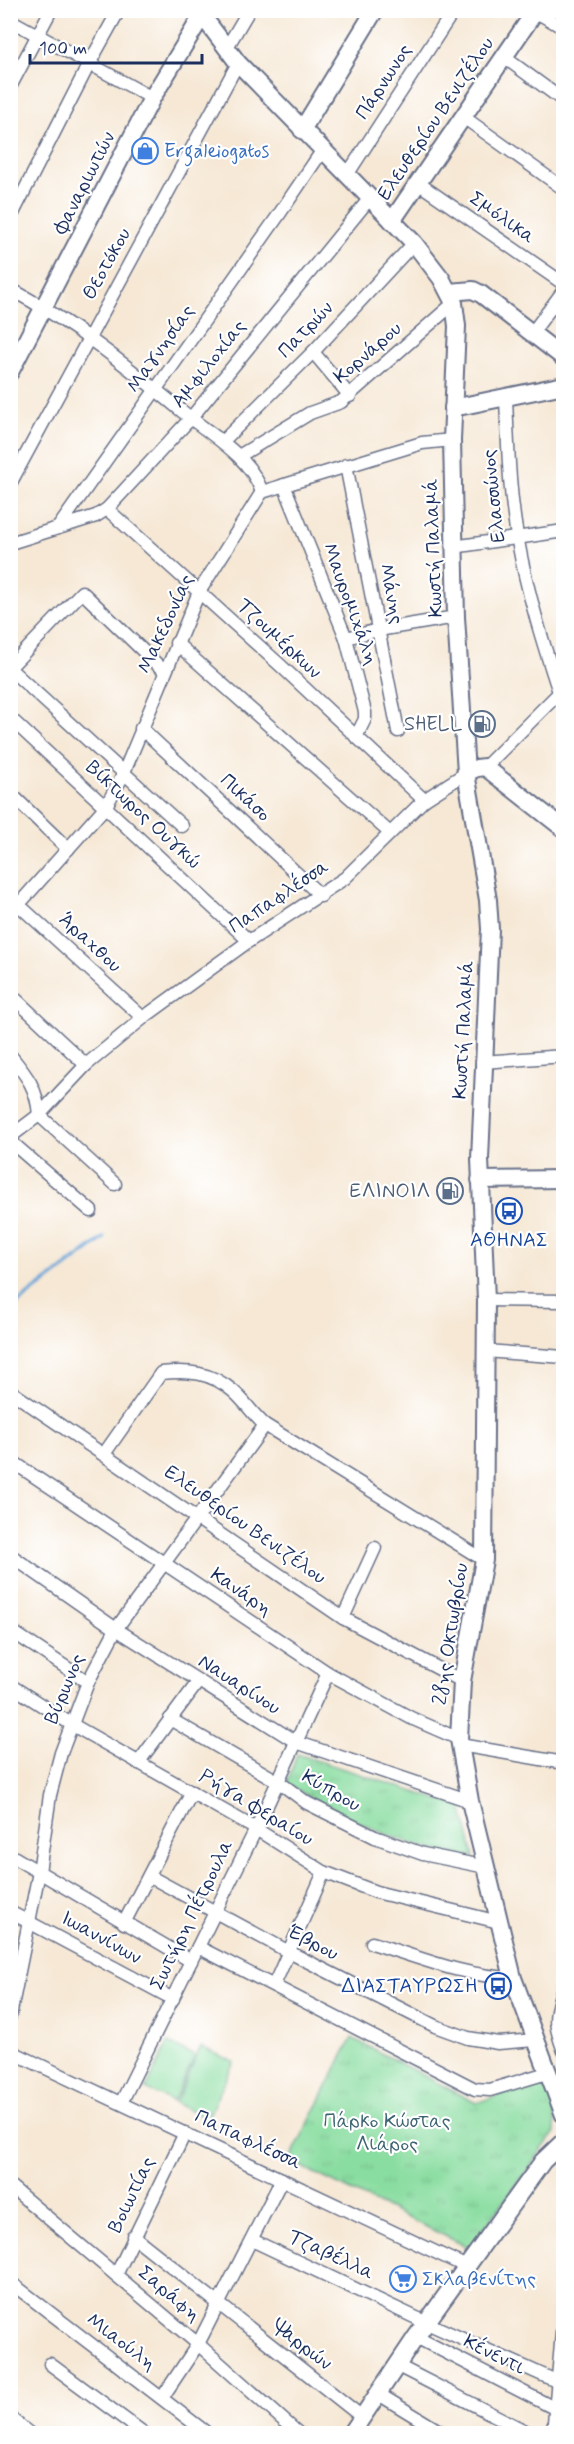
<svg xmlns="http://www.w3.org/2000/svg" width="574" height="2444" font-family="Mynerve,sans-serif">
<defs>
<pattern id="park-tufts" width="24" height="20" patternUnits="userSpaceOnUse" patternTransform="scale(1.5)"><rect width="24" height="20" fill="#89dda0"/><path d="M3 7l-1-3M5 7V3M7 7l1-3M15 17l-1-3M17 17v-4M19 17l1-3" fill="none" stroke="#76be8c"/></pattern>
</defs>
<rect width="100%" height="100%" fill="#fff"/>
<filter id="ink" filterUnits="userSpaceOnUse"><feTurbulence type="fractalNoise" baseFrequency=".0167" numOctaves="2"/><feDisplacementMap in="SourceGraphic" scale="12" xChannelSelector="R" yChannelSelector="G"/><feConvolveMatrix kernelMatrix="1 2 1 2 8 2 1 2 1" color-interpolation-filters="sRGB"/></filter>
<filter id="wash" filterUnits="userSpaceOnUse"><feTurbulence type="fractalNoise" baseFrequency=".008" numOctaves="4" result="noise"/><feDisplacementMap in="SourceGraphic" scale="24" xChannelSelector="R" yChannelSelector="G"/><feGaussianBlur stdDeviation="1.35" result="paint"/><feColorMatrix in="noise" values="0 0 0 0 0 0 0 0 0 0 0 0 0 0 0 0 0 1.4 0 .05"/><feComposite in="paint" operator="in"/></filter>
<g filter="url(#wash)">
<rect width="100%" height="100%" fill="#f6e8d5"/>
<g fill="url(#park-tufts)" stroke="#52867f" stroke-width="1.5">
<path d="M297,1754L462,1807L474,1857C403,1849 348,1818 287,1784Z"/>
<path d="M352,2038L476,2103L544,2080L555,2106V2132L470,2248L289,2161Z"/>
</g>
<g fill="#89dda0" stroke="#52867f" stroke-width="1.5">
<path d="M168,2043L195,2056L173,2102L146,2089Z"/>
<path d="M201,2047L234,2062L207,2119L175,2103Z"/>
</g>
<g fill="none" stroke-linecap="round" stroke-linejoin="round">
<path stroke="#66a5d8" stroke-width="4" d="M10,1309L104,1238"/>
</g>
</g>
<g filter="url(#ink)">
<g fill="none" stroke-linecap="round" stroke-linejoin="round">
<defs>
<g id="street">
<path d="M533,10L564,28"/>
<path d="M10,20L152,98"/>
<path d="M226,49L249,10"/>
<path d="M504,57L564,101"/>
<path d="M10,87L51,10"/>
<path d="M462,116L564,189"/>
<path d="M347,175L454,10"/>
<path d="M418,183L564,284"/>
<path d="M10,219L89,64L119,10"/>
<path d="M10,289C73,322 128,367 183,412C212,436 249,455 262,492"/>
<path d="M532,333L564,290"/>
<path d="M313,352L350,396"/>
<path d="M506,398C508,445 509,494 518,541C527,592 543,643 559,692"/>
<path d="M223,441L313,352L414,243"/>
<path d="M239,456L310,413L341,402L454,303"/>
<path d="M346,465L398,731"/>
<path d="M10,484L238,63"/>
<path d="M284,485L346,638L365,712V719L356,737"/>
<path d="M107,509L280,665L424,800"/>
<path d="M58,528L96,516L107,509L191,418L370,198"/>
<path d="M10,543L58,528L278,216L322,151"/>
<path d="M453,547L564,531"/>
<path d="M346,638L378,630L456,617"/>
<path d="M176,643L390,833"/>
<path d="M10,667L82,592L165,672"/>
<path d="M10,669L182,826"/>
<path d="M10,718L249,941"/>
<path d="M141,728L321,896"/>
<path d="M485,767L564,688"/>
<path d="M10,793L68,849"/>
<path d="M10,897L143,1018"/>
<path d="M19,904L106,806L122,777L199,592L262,492L422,443L452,440"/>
<path d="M10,994L86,1065"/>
<path d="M10,1055C27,1076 37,1088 39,1115L115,1184"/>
<path d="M482,1062L564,1056"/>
<path d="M10,1137L39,1115L86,1065L143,1018L249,941L345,878L424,800L466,773"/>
<path d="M10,1141L91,1211"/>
<path d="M486,1300L564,1301"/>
<path d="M486,1351L564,1357"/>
<path d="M10,1391L343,1618L462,1681"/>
<path d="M104,1454L161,1373C188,1370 211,1372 233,1391C245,1401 253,1415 265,1425L484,1560"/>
<path d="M10,1460L328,1673L411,1718L459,1739"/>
<path d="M10,1555L116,1629L296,1742L470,1801"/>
<path d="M343,1618L375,1548"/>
<path d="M10,1630L88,1682"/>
<path d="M10,1685L71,1724L256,1829L324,1872L376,1892L499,1922"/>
<path d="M170,1719L279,1782L307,1803L375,1837L423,1854L486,1867"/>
<path d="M460,1745L564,1763"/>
<path d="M138,1763L198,1682"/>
<path d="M10,1855L191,1961"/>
<path d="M149,1876L289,1952L435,2026L468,2038L498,2043L535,2040"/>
<path d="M10,1912L173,1999"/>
<path d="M124,1923L192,1792"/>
<path d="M372,1943C418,1957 465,1977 513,1978"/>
<path d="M198,1947L475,2089L490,2090L547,2073"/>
<path d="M564,1984C555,2015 552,2020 564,2051"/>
<path d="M274,1985L324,1872"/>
<path d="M10,2016L39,1872L50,1795L61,1753L88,1682L116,1629L265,1425"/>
<path d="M10,2051L467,2267"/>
<path d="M121,2103L256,1829L328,1673"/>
<path d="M10,2186L198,2344L299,2434"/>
<path d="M133,2236L362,2417"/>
<path d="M252,2240L427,2323L556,2381"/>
<path d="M116,2275L185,2133"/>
<path d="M10,2282L208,2434"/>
<path d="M416,2337L554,2408"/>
<path d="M50,2364L145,2434"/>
<path d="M396,2365L531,2434"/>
<path d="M377,2393L444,2434"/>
<path d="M162,2398L198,2344L282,2179"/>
<path d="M10,2418L30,2434"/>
<path d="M553,2434L564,2310"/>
</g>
<g id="secondary">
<path d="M198,10L238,63L414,243L441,278L454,303L457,326L452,440L456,617L466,773L488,900L490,929L480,1159L486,1300L484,1560L462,1681L459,1739L470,1801L513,1978L564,2115"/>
<path d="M302,130L375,10"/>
<path d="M392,221L536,10"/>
<path d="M449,292L473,290L481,294L564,358"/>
<path d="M10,372L152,98L202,16"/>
<path d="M453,408L564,385"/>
<path d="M466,773L477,768L485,767L564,829"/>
<path d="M480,1180L564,1179"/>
<path d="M351,2434L416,2337L543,2161L564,2141"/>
</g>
</defs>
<use href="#street" stroke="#687088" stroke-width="15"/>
<use href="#secondary" stroke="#687088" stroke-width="20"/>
<use href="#street" stroke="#fff" stroke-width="12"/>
<use href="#secondary" stroke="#fff" stroke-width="16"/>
</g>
</g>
<defs>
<symbol id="shop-ring" viewBox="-11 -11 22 22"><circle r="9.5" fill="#fff" stroke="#3f7fe0" stroke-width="1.5"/><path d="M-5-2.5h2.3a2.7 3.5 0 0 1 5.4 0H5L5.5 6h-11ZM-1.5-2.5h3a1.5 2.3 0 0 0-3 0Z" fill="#3f7fe0"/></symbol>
<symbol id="fuel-ring" viewBox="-11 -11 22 22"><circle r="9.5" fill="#fff" stroke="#5c6f8a" stroke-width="1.5"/><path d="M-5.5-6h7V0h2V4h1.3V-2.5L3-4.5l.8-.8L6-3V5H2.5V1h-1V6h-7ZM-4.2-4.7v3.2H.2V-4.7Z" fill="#5c6f8a"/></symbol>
<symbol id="bus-ring" viewBox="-11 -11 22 22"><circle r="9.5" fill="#fff" stroke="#1a4fb4" stroke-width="1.5"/><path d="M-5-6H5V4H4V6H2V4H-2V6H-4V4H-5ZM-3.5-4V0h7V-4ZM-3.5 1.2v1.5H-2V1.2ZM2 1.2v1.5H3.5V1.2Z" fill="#1a4fb4"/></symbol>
<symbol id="supermarket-ring" viewBox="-11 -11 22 22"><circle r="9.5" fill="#fff" stroke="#3f7fe0" stroke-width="1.5"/><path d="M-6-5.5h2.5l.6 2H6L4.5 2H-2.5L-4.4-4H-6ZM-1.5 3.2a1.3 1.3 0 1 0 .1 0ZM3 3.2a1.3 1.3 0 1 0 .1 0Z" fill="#3f7fe0"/></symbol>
</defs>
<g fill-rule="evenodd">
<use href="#shop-ring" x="130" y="136" width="30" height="30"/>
<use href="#fuel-ring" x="467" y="709" width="30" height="30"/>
<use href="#fuel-ring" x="435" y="1176" width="30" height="30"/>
<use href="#bus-ring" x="494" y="1196" width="30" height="30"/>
<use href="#bus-ring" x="483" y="1971" width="30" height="30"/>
<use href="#supermarket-ring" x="388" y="2264" width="30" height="30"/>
</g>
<g text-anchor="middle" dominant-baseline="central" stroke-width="4.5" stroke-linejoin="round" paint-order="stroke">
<g font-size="20" fill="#1b2f5e" stroke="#fff">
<text transform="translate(384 82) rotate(-57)">Πάρνωνος</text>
<text transform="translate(436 119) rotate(-56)">Ελευθερίου Βενιζέλου</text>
<text transform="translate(85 183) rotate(-63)">Φαναριωτών</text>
<text transform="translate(502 218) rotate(35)">Σμόλικα</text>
<text transform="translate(107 264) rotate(-61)">Θεοτόκου</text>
<text transform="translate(306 330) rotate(-46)">Πατρών</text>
<text transform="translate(161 349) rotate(-55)">Μαγνησίας</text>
<text transform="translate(368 353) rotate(-41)">Κορνάρου</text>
<text transform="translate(209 364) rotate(-51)">Αμφιλοχίας</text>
<text transform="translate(494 496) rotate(-96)">Ελασσώνος</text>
<text transform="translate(434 548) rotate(-92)">Κωστή Παλαμά</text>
<text transform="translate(391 594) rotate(79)">Μάνης</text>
<text transform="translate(350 604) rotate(70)">Μαυρομιχάλη</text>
<text transform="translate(166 624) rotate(-65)">Μακεδονίας</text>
<text transform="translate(279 639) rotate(43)">Τζουμέρκων</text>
<text transform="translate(245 798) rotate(43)">Πικάσο</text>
<text transform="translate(143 815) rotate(43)">Βίκτωρος Ουγκώ</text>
<text transform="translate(279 897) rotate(-34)">Παπαφλέσσα</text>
<text transform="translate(90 943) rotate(43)">Άραχθου</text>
<text transform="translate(464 1030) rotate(-87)">Κωστή Παλαμά</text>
<text transform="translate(245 1525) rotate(35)">Ελευθερίου Βενιζέλου</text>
<text transform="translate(241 1592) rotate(34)">Κανάρη</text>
<text transform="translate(451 1634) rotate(-81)">28ης Οκτωβρίου</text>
<text transform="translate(239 1685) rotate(33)">Ναυαρίνου</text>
<text transform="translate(65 1689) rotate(-67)">Βύρωνος</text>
<text transform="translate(331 1791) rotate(30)">Κύπρου</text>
<text transform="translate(256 1808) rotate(31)">Ρήγα Φεραίου</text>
<text transform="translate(192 1915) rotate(-64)">Σωτήρη Πέτρουλα</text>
<text transform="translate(101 1938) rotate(29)">Ιωαννίνων</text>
<text transform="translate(313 1943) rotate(28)">Έβρου</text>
<text transform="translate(248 2140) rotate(25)">Παπαφλέσσα</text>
<text transform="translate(132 2195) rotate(-64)">Βοιωτίας</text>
<text transform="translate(331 2255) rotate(25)">Τζαβέλλα</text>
<text transform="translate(169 2294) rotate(40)">Σαράφη</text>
<text transform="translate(121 2342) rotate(37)">Μιαούλη</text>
<text transform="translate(302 2345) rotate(38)">Ψαρρών</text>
<text transform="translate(494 2355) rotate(27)">Κένεντι</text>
</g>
<g font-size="20" fill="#366cbe" stroke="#fff" text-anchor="start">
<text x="164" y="151">Ergaleiogatos</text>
<text x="422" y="2279">Σκλαβενίτης</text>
</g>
<g font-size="20" fill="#4e5e75" stroke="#fff" text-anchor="end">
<text x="462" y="724">SHELL</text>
<text x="430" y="1191">ΕΛΙΝΟΙΛ</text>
</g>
<g font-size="20" fill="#164399" stroke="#fff">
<text x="509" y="1240">ΑΘΗΝΑΣ</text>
<text x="478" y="1986" text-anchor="end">ΔΙΑΣΤΑΥΡΩΣΗ</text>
</g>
<g font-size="20" fill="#3c6372" stroke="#fff">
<text x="387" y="2121">Πάρκο Κώστας<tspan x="387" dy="23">Λιάρος</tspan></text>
</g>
</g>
<rect width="574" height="2444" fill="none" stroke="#fff" stroke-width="36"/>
<path d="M30 54v9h172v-9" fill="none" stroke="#1b2f5e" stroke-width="3"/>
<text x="39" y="54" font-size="18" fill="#1b2f5e" stroke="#ffffff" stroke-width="4.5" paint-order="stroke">100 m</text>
</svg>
